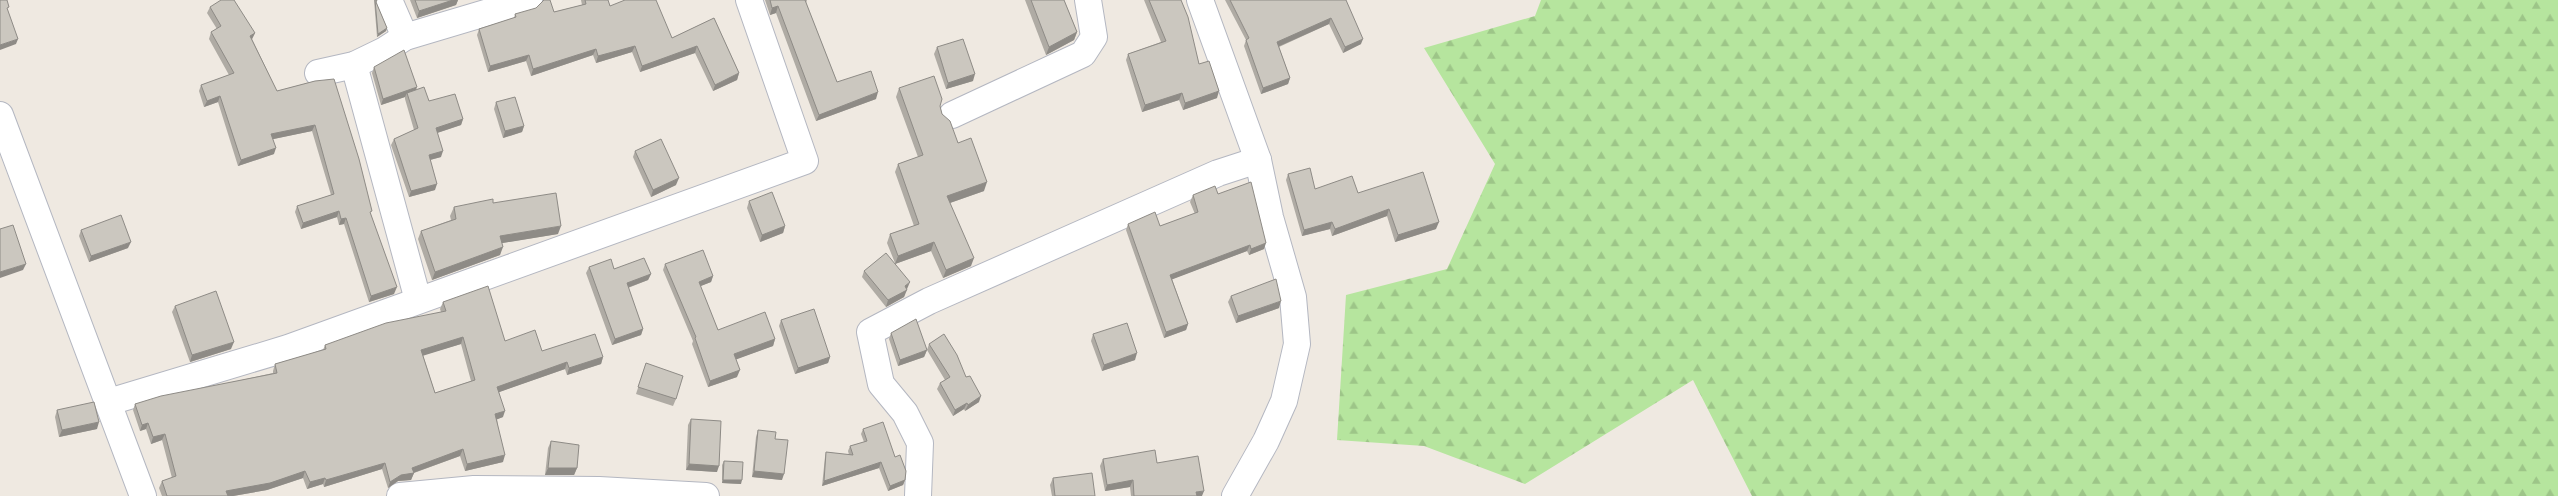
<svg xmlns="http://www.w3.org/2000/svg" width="2558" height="496" font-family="'Archivo Narrow',sans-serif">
<defs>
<pattern id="forest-firs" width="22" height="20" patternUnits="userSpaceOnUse" patternTransform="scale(1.25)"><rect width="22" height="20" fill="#b6e59e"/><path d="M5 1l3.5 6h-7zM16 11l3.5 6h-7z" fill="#9dc588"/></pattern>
</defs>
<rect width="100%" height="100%" fill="#efe9e1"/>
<path fill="url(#forest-firs)" d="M1541,0H2558V496H1752L1693,380L1525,484L1424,446L1337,440L1346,295L1447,269L1495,164L1424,48L1535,16Z"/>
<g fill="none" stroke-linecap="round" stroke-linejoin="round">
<defs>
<g id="street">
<path d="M389,0L405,37"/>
<path d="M1200,0L1258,160L1270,217L1293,297L1297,344L1284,401L1266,441L1235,496"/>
<path d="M354,65L418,300"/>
<path d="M318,73L354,65L385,50L405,37L529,0"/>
<path d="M0,115L143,496"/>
<path d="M952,115L1083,54L1094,37L1088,0"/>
<path d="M109,402L288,348L805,161L749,0"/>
<path d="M400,496L474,489L599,490L706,496"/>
<path d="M918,496L920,443L905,413L881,384L870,332L929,301L1218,173L1258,160"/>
</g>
</defs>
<use href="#street" stroke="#b4b7c1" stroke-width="28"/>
<use href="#street" stroke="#fff" stroke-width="26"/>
</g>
<g fill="#afaba4" fill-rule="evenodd">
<path d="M374,0H377L376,2L387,28L386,31L377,37Z"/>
<path d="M410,0H458L456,5L417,18Z"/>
<path d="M581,0H608L610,6L672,38L714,18L739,73L737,80L713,91L695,53L640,72L632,52L596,63L593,55L531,76L526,61L488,72L477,35L479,29L514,18L515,14L554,12L582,5Z"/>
<path d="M765,0H807L806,3L837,82L876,99L816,121L776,13L770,15Z"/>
<path d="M1025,0H1064L1077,32L1074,40L1046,55Z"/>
<path d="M1144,0H1181L1199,64L1217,98L1183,110L1179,100L1142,112L1126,60L1128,54L1161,42Z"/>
<path d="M1225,0H1346L1361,44L1343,53L1329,24L1279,47L1290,78L1288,84L1261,94L1244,46L1246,40Z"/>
<path d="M210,7L255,33L252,39L277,91L315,81L371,215L394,294L369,302L344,224L339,225L337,217L301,229L295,212L297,206L331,195L312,131L273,139L274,154L238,166L218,102L204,107L199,91L201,85L229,75L209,39L211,32L217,29L207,13Z"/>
<path d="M937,47L973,81L946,89L934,54Z"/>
<path d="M374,67L416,90L429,101L463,119L461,125L437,133L441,157L430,160L435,190L409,197L391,145L394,139L414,130L405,99V97L381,105L372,73Z"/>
<path d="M899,88L940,106L942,114L958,143L984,191L950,203L971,266L943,278L931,251L895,264L907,289H906L904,297L886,307L862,277L864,271L895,263L887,243L890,234L914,226L895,172L898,164L918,157L896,97Z"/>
<path d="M496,102L524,126L522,132L503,138L494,109Z"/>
<path d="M635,151L676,185L651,197L633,157Z"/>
<path d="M1288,174L1315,189L1358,193L1436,229L1395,242L1387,216L1332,236L1330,229L1302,236L1286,180Z"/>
<path d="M1218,194L1264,249L1249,255L1247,251L1172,279L1188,324L1186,330L1164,338L1126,230L1128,224L1160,226L1195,214L1190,202L1193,195Z"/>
<path d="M749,201L785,226L783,233L760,242L747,208Z"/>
<path d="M493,203L558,234L502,243L500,255L432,280L418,239L421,231L451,220L450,216L454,207Z"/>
<path d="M81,230L128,248L89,262L79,236Z"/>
<path d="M665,264L713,276L711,282L700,286L718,330L775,339L773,346L736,359L737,377L708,387L692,344L693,341L663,270Z"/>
<path d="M589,267L614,269L651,274L648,280L628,288L643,329L641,335L612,345L586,273Z"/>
<path d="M1231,296L1279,308L1236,323L1228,302Z"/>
<path d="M443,302L505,341L542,351L603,357L601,364L567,375L565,369L499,392L503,417L497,419L503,462L465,471L460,456L414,473L411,480L398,481L388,488L382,469L324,487L323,484L307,489L303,478L267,490L233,496H162L159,488L162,481L172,478L162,440L151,444L146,429L140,431L133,410L135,404L273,373V371L275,364L323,350L325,345L441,312L440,309ZM461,344L471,381L435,393L423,355Z"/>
<path d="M175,306L231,349L190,362L172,312Z"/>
<path d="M781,320L830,357L828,363L795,374L779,326Z"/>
<path d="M891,333L927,350L924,357L898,366L889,339Z"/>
<path d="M1093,334L1135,360L1102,371L1091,341Z"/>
<path d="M929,344L966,377L979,402L965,411L964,409L953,416L937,389L940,383L945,380L927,350Z"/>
<path d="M646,363L676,399L673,406L636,394Z"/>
<path d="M57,410L97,429L59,437L55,417Z"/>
<path d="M691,419L717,472L686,470L688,425Z"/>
<path d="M863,429L895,457L905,480L903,485L888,491L879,468L822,486L825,457L826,452L849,455L848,451L850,446L864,442L861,434Z"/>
<path d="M758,430L775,439L782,480L752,477L756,437Z"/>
<path d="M551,441L577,468L574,475H545L548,448Z"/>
<path d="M1103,459L1157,463L1202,496H1131L1130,487L1105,491L1100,466Z"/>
<path d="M724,461L741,484L722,483V465Z"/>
<path d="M1053,478L1095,496H1052L1050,485Z"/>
</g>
<g fill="#8e8b86">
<path d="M453,0H458L456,5L417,18L419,11Z"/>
<path d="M778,6L776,13L770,15L772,8Z"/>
<path d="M1331,18L1329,24L1275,48L1277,42Z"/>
<path d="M387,28L386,31L377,37L378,34Z"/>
<path d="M1077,32L1074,40L1046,55L1049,47Z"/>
<path d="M255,33L252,39L248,42L250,36Z"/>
<path d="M18,39L16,44L0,50V45Z"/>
<path d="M1363,39L1361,44L1343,53L1345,47Z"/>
<path d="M635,46L632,52L596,63L598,56Z"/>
<path d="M697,46L695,53L640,72L642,66Z"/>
<path d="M596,49L593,55L531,76L533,69Z"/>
<path d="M529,55L526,61L488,72L490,66Z"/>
<path d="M739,73L737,80L713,91L715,85Z"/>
<path d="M975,74L973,81L946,89L948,83Z"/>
<path d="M1290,78L1288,84L1261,94L1263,88Z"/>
<path d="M417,87L415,93H407L405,97L381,105L383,99Z"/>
<path d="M1219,91L1217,98L1183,110L1185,103Z"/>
<path d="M878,92L876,99L816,121L819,115Z"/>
<path d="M1182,93L1179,100L1142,112L1145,105Z"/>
<path d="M220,96L218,102L204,107L207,101Z"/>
<path d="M463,119L461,125L434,134L436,128Z"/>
<path d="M315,125L312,131L269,140L271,134Z"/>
<path d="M524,126L522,132L503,138L505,131Z"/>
<path d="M276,148L274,154L238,166L241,160Z"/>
<path d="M443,151L441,157L426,161L429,155Z"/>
<path d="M679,178L676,185L651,197L653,190Z"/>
<path d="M987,182L984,191L944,205L947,196Z"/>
<path d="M437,184L435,190L409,197L411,191Z"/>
<path d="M1389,209L1387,216L1332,236L1335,229Z"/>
<path d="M339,211L337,217L301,229L303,223Z"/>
<path d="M346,218L344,224L339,225L341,219Z"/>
<path d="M1332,222L1330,229L1302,236L1304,230Z"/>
<path d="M1439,222L1436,229L1395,242L1398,235Z"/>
<path d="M561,226L558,234L497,244L500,236Z"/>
<path d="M785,226L783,233L760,242L762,235Z"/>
<path d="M131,242L128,248L89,262L91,256Z"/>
<path d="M934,242L931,251L895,264L898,256Z"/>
<path d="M1266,243L1264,249L1249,255L1251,249Z"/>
<path d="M1250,245L1247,251L1168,281L1170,275Z"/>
<path d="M503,247L500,255L432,280L435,272Z"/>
<path d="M974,258L971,266L943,278L946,270Z"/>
<path d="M26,264L23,270L0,278V272Z"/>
<path d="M651,274L648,280L624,289L627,283Z"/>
<path d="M713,276L711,282L696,288L699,282Z"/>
<path d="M910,282L907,289L903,292L905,286Z"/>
<path d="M397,287L394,294L369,302L371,296Z"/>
<path d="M907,290L904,297L886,307L888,300Z"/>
<path d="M1281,301L1279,308L1236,323L1238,316Z"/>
<path d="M1188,324L1186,330L1164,338L1166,332Z"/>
<path d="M643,329L641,335L612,345L615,339Z"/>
<path d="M463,337L461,344L419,357L421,350Z"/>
<path d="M775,339L773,346L732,361L734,354Z"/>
<path d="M234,342L231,349L190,362L192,355Z"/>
<path d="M927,350L924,357L898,366L900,360Z"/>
<path d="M1137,353L1135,360L1102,371L1104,365Z"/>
<path d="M603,357L601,364L567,375L569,368Z"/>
<path d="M830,357L828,363L795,374L798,368Z"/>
<path d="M567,362L565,369L494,394L497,387Z"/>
<path d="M740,370L737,377L708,387L710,381Z"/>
<path d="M981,396L979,402L965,411L968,405Z"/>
<path d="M967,403L964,409L953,416L955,410Z"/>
<path d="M505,411L503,417L493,421L495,414Z"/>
<path d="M99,422L97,429L59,437L62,430Z"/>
<path d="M148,423L146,429L140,431L142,425Z"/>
<path d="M165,434L162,440L151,444L153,437Z"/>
<path d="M463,449L460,456L413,473H414L411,480L398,481L388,488L390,482L412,468Z"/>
<path d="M505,455L503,462L465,471L467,464Z"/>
<path d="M881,462L879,468L822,486L824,481Z"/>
<path d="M385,463L382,469L324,487L326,480Z"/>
<path d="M689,464L719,466L717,472L686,470Z"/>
<path d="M548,468H577L574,475H545Z"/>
<path d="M305,471L303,478L267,490L233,496H225L226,491Z"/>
<path d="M754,471L784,474L782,480L752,477Z"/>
<path d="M325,478L323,484L307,489L310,482Z"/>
<path d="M723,480H742L741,484L722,483Z"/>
<path d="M905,480L903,485L888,491L890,486Z"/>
<path d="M1133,480L1130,487L1105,491L1107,485Z"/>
<path d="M1204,491L1202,496H1194L1196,492Z"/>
</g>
<g fill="#cbc7bf" stroke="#8e8b86" fill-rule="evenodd">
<path d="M0,0H7L9,7L7,8L18,39L0,45Z"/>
<path d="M221,0H234L255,33L250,36L277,91L315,81L334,79L359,159L372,211L370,212L397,287L371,296L346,218L341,219L339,211L303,223L297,206L334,194L315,125L271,134L276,148L241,160L220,96L207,101L201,85L234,73L211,32L221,26L210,7Z"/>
<path d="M375,0H377L376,2L387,28L378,34Z"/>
<path d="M415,0H453L419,11Z"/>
<path d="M544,0H550L554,12L586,4L585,0H608L610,6L625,0H656L672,38L714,18L739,73L715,85L697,46L642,66L635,46L598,56L596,49L533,69L529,55L490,66L479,29L516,17L515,14L536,8Z"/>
<path d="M770,0H805L837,82L871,71L878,92L819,115L778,6L772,8Z"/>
<path d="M1031,0H1064L1077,32L1049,47Z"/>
<path d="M1149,0H1181L1188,17L1199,64L1209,61L1219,91L1185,103L1182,93L1145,105L1128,54L1166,41Z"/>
<path d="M1230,0H1346L1363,39L1345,47L1331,18L1277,42L1290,78L1263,88L1246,40L1249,38Z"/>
<path d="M963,39L975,74L948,83L937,47Z"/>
<path d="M404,50L417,87L383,99L374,67Z"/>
<path d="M934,76L942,99L940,106L942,114L950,121L958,143L971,138L987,182L947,196L974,258L946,270L934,242L898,256L890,234L919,224L898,164L923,155L899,88Z"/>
<path d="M424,87L429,101L455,94L463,119L436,128L443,151L429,155L437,184L411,191L394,139L418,128L407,93Z"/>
<path d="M515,97L524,126L505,131L496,102Z"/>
<path d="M661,139L679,178L653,190L635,151Z"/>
<path d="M1310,168L1315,189L1352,176L1358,193L1423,172L1439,222L1398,235L1389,209L1335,229L1332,222L1304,230L1288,174Z"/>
<path d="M1251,182L1266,243L1251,249L1250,245L1170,275L1188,324L1166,332L1128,224L1155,212L1160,226L1198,212L1193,195L1215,186L1218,194Z"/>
<path d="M772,192L785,226L762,235L749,201Z"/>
<path d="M556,193L561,226L500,236L503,247L435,272L421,231L456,219L454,207L493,199V203Z"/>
<path d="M121,215L131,242L91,256L81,230Z"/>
<path d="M13,225L26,264L0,272V229Z"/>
<path d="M703,250L713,276L699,282L718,330L765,312L775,339L734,354L740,370L710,381L695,338L696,337L665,264Z"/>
<path d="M886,253L910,282L905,286L907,290L888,300L864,271Z"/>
<path d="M644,258L651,274L627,283L643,329L615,339L589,267L611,259L614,269Z"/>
<path d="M1276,279L1281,301L1238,316L1231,296Z"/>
<path d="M488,286L505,341L535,330L542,351L595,334L603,357L569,368L567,362L497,387L505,411L495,414L505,455L467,464L463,449L412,468L414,473L401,475L390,482L385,463L326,480L325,478L310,482L305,471L270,483L226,491L228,496H167L162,481L176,476L165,434L153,437L148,423L142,425L135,404L161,396L277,373L275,364L326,349L325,345L386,323L446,311L443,302ZM463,337L475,380L435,393L421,350Z"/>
<path d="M216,291L234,342L192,355L175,306Z"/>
<path d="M814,309L830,357L798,368L781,320Z"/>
<path d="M916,319L927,350L900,360L891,333Z"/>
<path d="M1127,323L1137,353L1104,365L1093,334Z"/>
<path d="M944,334L957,355L966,377L970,376L981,396L968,405L967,403L955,410L940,383L950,377L929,344Z"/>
<path d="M646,363L683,376L676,399L638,387Z"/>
<path d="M94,402L99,422L62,430L57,410Z"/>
<path d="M691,419L721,421L719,466L689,464Z"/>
<path d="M883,422L895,457L900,455L906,471L905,480L890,486L881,462L824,481L826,452L853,455L850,446L867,441L863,429Z"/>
<path d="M758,430L776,432L775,439L788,440L784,474L754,471Z"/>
<path d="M551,441L579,445L577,468H548Z"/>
<path d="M1155,450L1157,463L1198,456L1204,491L1196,492L1197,496H1134L1133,480L1107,485L1103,459Z"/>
<path d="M724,461L743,462L742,480H723Z"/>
<path d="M1092,473L1095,496H1055L1053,478Z"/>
</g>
</svg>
